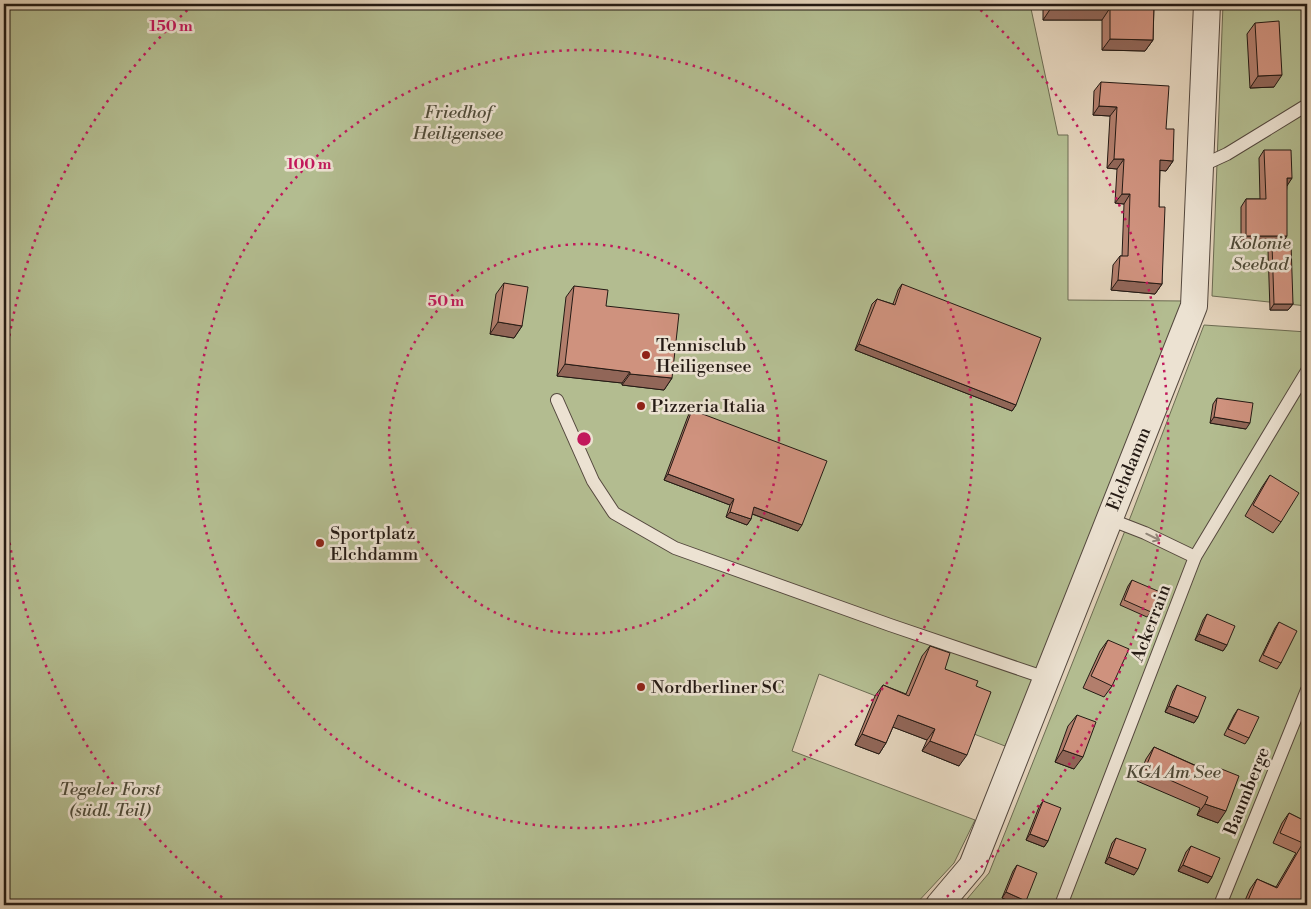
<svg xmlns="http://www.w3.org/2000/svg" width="1311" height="909" font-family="'Libre Bodoni',serif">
<rect width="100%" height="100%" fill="#e2d2ba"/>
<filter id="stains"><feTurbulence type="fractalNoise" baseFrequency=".004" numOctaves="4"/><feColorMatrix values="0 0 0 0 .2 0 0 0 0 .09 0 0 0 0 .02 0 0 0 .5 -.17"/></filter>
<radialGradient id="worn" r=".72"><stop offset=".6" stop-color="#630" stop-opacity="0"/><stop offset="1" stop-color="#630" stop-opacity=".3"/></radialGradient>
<g fill="#b3bc90" stroke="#6c6b52">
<path d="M4,4H1030L1058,135H1068V300L1185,301L1036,676L1005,746L819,674L792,751L975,820L954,863L915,905H4Z"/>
<path d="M1223,4H1307V306L1212,296Z"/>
<path d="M1204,325L1307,332V905H962L989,873L1132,513Z"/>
</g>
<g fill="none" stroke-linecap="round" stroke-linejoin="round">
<defs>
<g id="service">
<path d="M1201,166L1227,154L1307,105"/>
<path d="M557,400L593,481L614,513L675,548L890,625L1046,678"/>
<path d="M1109,519L1145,533L1195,557"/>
<path d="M1061,905L1195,557L1307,371"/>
<path d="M1220,905L1307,690"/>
</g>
<path id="minor" d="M939,905L972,866L1194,306L1207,4"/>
</defs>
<use href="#service" stroke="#54483e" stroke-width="14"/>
<use href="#minor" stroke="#54483e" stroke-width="28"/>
<use href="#service" stroke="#ece2d2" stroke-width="12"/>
<use href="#minor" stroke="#ece2d2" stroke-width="26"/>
</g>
<g fill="#b27e6c" stroke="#241a14">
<path d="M1043,4H1154L1153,40L1145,51L1102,50V20H1043Z"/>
<path d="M1255,23L1274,87L1250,88L1247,34Z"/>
<path d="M1101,82L1166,129L1173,161L1166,171L1160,170L1159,207L1162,284L1155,294L1111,290L1113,265L1120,256H1122L1124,204L1115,203L1117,169L1107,168L1110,116L1093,115L1094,91Z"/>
<path d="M1264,150L1292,178L1287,185L1282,244L1293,304L1288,310H1270L1268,250L1272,244H1241V207L1246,199H1260L1259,158Z"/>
<path d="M504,283L522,326L514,338L490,334L496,294Z"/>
<path d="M902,284L1016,405L1012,411L855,350L872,304L877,299L893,304L898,290Z"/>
<path d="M574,286L606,306L672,378L664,390L622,385V383L557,376L566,297Z"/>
<path d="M1217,398L1246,429L1210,423L1213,404Z"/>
<path d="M692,410L798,531L752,514L751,519L747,525L726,517L730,505L664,480L688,416Z"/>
<path d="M1270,475L1281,522L1273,533L1245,516L1262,487Z"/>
<path d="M1132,580L1151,612L1147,617L1120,605L1128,586Z"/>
<path d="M1207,614L1227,645L1223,651L1195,640L1203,620Z"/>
<path d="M1279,622L1281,663L1277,669L1259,661L1275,628Z"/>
<path d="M1108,640L1112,686L1104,697L1083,688L1100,651Z"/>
<path d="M930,646L945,669L976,686L959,766L922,751L927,740L893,727L886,743L879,754L855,745L875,696L883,685L906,694L922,656Z"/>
<path d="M1177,685L1198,717L1194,723L1165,712L1173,691Z"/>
<path d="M1238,709L1249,738L1245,744L1224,735L1234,715Z"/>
<path d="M1077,715L1074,769L1055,762L1068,726Z"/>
<path d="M1154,747L1215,774L1219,768L1218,823L1197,815L1200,808L1137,781L1146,759Z"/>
<path d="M1043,801L1048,841L1044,847L1026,840L1039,807Z"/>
<path d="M1289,813L1307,822V905H1243L1250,889L1257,879L1276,887L1296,853L1273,843L1282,823Z"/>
<path d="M1116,838L1134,875L1105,863L1112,843Z"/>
<path d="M1191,846L1212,877L1208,883L1178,871L1186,852Z"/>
<path d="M1017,865L1026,901L1002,898L1013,871Z"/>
</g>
<g fill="#916658" stroke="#241a14">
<path d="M1051,8H1110L1102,20H1043Z"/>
<path d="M1110,39L1153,40L1145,51L1102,50Z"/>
<path d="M1282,75L1274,87L1250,88L1258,76Z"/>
<path d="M1099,106L1117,107L1110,116L1093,115Z"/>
<path d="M1114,159H1124L1117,169L1107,168Z"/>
<path d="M1160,160L1173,161L1166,171L1154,170Z"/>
<path d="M1287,178H1292L1287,186Z"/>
<path d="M1122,194H1130L1124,204L1115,203Z"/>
<path d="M1246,236H1287L1282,244H1241Z"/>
<path d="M1118,280L1162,284L1155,294L1111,290Z"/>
<path d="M1274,304H1293L1288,310H1270Z"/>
<path d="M498,322L522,326L514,338L490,334Z"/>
<path d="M859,344L1016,405L1012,411L855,350Z"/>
<path d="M565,364L630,372L622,383L557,376Z"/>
<path d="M630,374L672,378L664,390L622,385Z"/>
<path d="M1214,417L1250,423L1246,429L1210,423Z"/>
<path d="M668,474L734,499L730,505L664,480Z"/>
<path d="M1307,482V489L1303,488Z"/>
<path d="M754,507L802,525L798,531L750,513Z"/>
<path d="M730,512L751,519L747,525L726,517Z"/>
<path d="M1199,634L1227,645L1223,651L1195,640Z"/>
<path d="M1169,706L1198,717L1194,723L1165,712Z"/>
<path d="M898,715L935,729L927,740L890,726Z"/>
<path d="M862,734L886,743L879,754L855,745Z"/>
<path d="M930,741L967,755L959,766L922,751Z"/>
<path d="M1063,750L1083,757L1074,769L1055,762Z"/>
<path d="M1205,804L1226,811L1218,823L1197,815Z"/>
<path d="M1030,834L1048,841L1044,847L1026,840Z"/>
<path d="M1109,857L1138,869L1134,875L1105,863Z"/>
<path d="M1183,865L1212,877L1208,883L1178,871Z"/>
<path d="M1006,892L1026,901L1023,905H1019L1002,898Z"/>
</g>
<g fill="#cf927e" stroke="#241a14">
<path d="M1051,4H1154L1153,40L1110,39V8H1051Z"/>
<path d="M1279,21L1282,75L1258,76L1255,23Z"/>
<path d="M1101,82L1169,86L1166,129H1174L1173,161L1160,160L1159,207H1165L1162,284L1118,280L1120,256H1128L1130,194H1122L1124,159H1114L1117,107L1099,106Z"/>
<path d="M1264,150H1291L1292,178H1287V236H1246V199H1266Z"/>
<path d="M1291,243L1293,304H1274L1272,244Z"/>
<path d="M504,283L528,287L522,326L498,322Z"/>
<path d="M902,284L1041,338L1016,405L859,344L877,299L895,305Z"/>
<path d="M574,286L608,290L606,306L679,314L672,378L630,374V372L565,364Z"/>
<path d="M1217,398L1253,403L1250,423L1214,417Z"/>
<path d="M692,410L827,461L802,525L754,507L751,519L730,512L734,499L668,474Z"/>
<path d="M1270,475L1299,493L1281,522L1253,505Z"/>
<path d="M1132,580L1160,592L1151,612L1124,600Z"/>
<path d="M1207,614L1235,626L1227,645L1199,634Z"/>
<path d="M1279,622L1297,631L1281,663L1263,655Z"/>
<path d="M1108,640L1129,649L1112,686L1091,676Z"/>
<path d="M930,646L950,653L945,669L978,681L976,686L991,692L967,755L930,741L935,729L898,715L886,743L862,734L883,685L909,696Z"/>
<path d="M1177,685L1206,697L1198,717L1169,706Z"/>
<path d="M1238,709L1259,717L1249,738L1228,729Z"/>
<path d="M1077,715L1096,722L1083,757L1063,750Z"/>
<path d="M1154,747L1216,775L1219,768L1239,776L1226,811L1205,804L1208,797L1145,769Z"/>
<path d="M1043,801L1061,808L1048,841L1030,834Z"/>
<path d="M1289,813L1307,822V905H1246L1257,879L1277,888L1303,843L1280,833Z"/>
<path d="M1116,838L1146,849L1138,869L1109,857Z"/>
<path d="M1191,846L1220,858L1212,877L1183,865Z"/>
<path d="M1017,865L1037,873L1026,901L1006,892Z"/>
</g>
<defs><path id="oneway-shaft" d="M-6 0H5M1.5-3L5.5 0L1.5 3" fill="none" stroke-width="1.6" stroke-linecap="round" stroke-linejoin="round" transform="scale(1.25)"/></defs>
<use stroke="#92887c" href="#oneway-shaft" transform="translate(1153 537) rotate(26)"/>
<g fill="none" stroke="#c2185b" stroke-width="2.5" stroke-dasharray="2.5 5">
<circle cx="584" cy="439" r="195"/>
<circle cx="584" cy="439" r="389"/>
<path d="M228 902A584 584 0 0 1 4 505M4 373A584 584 0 0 1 193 5M975 5A584 584 0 0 1 940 902"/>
</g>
<g fill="#8f2418" stroke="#ece2d2" stroke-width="2">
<circle cx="646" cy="355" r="5"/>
<circle cx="641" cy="406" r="5"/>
<circle cx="320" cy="543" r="5"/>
<circle cx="641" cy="687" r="5"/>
</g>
<g text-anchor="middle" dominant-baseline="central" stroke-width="5" stroke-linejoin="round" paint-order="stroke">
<g font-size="18" font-style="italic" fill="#4f4b39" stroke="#ece2d2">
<text x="458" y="112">Friedhof<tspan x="458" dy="21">Heiligensee</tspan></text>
<text x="1260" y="243">Kolonie<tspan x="1260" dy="21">Seebad</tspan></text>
<text x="1173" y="772">KGA Am See</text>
<text x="110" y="789">Tegeler Forst<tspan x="110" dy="21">(südl. Teil)</tspan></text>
</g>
<g font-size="18" fill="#241a14" stroke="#ece2d2" text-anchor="start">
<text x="656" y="345">Tennisclub<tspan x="656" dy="21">Heiligensee</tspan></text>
<text x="651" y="406">Pizzeria Italia</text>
<text x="330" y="533">Sportplatz<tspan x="330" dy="21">Elchdamm</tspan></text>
<text x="651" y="687">Nordberliner SC</text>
</g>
<g font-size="18" fill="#241a14" stroke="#ece2d2">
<text transform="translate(1129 469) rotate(-68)">Elchdamm</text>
<text transform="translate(1151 623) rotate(-69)">Ackerrain</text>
<text transform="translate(1247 791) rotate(-68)">Baumberge</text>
</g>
</g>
<circle cx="584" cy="439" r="8" fill="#c2185b" stroke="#ece2d2" stroke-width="2.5"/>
<g font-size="15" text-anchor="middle" font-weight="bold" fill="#c2185b" stroke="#ece2d2" stroke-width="5" stroke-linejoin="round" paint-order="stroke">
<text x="171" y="31">150 m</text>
<text x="309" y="169">100 m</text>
<text x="446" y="306">50 m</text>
</g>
<rect width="1311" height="909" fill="none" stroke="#e2d2ba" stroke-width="20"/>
<rect x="5" y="5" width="1301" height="899" fill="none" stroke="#241a14" stroke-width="2.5"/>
<rect x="10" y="10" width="1291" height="889" fill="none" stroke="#241a14"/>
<rect width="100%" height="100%" filter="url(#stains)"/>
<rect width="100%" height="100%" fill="url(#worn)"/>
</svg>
